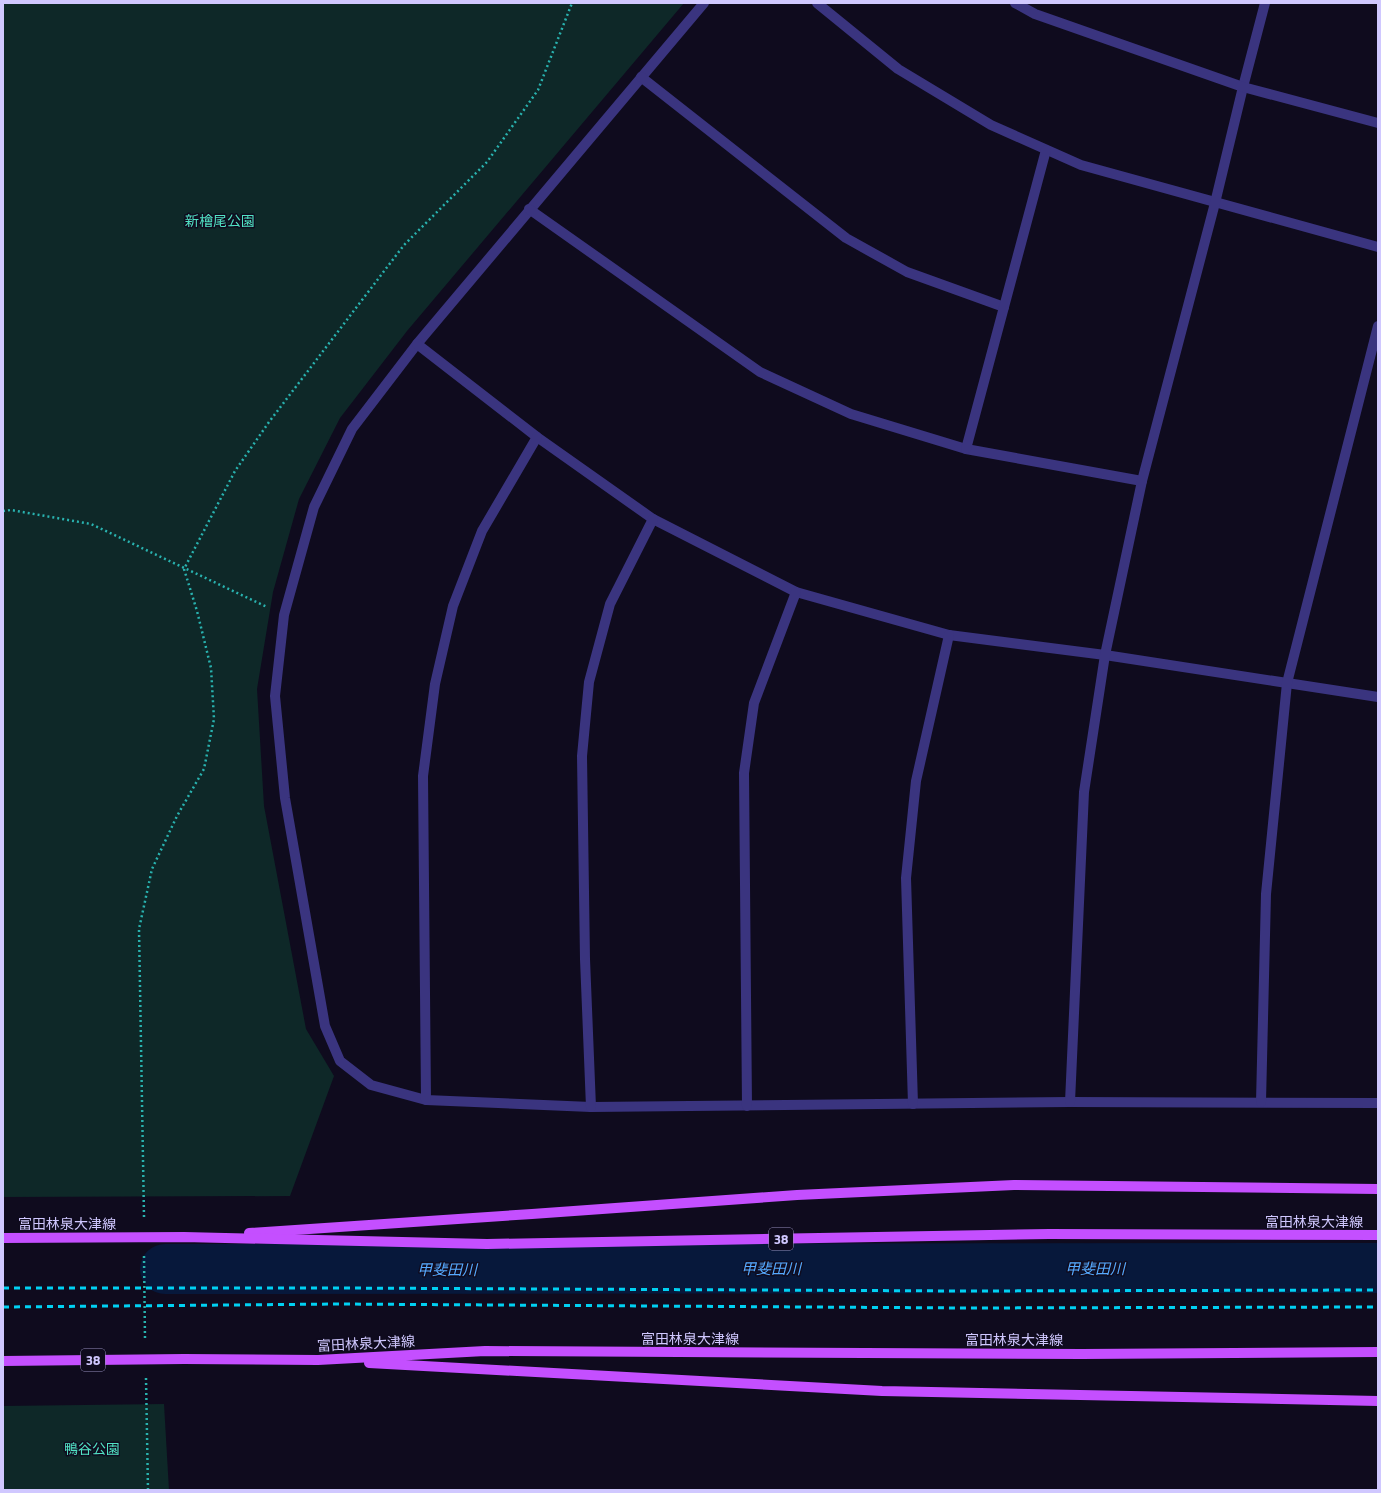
<svg xmlns="http://www.w3.org/2000/svg" width="1381" height="1493" font-family="'Titillium Web','Noto Sans JP',sans-serif">
<rect width="100%" height="100%" fill="#0f0b1e"/>
<g fill="#0e2828">
<path d="M3,3H684L407,331L340,418L299,499L273,592L257,689L264,806L306,1029L334,1076L290,1196L3,1197Z"/>
<path d="M164,1404L169,1490H3V1406Z"/>
</g>
<g fill="none" stroke-linecap="round" stroke-linejoin="round">
<path stroke="#07183b" stroke-width="50" d="M165,1269L1378,1268"/>
<g stroke="#29b2af" stroke-width="2.5" stroke-dasharray="2 3" stroke-linecap="butt">
<path d="M3,511L11,510L91,524L267,607"/>
<path d="M144,1217L139,929L152,869L177,816L204,769L214,719L211,668L197,611L184,569L235,471L269,422L404,245L487,162L538,90L572,3"/>
<path d="M144,1256L145,1339"/>
<path d="M146,1378L148,1490"/>
</g>
<g stroke="#3a347f" stroke-width="10">
<path d="M704,3L417,344L352,429L314,507L284,615L275,696L285,798L325,1026L340,1061L371,1085L426,1100L591,1107L1070,1102L1378,1103"/>
<path d="M817,3L898,69L991,125L1081,165L1378,247"/>
<path d="M641,77L846,238L907,272L1004,307"/>
<path d="M529,209L760,372L851,414L966,449L1142,481"/>
<path d="M417,344L537,437L653,519L796,592L949,635L1105,655L1378,697"/>
<path d="M966,449L1046,150"/>
<path d="M426,1100L423,776L435,684L453,606L482,531L537,437"/>
<path d="M1070,1102L1084,792L1105,655L1142,481L1215,203L1243,87L1265,3"/>
<path d="M1261,1102L1266,894L1287,683L1378,326"/>
<path d="M913,1104L906,878L916,781L949,635"/>
<path d="M747,1106L744,773L754,703L796,592"/>
<path d="M591,1107L585,959L582,756L589,682L610,604L653,519"/>
</g>
<path stroke="#3a347f" stroke-width="10" d="M1015,3L1035,14L1243,87L1378,123"/>
<g stroke="#c44fff" stroke-width="10">
<path d="M249,1233L532,1214L797,1195L1014,1185L1378,1189"/>
<path d="M3,1238L184,1237L487,1244L1049,1234L1378,1235"/>
<path d="M3,1361L184,1359L318,1360L485,1351L1082,1354L1378,1352"/>
<path d="M369,1363L882,1391L1378,1401"/>
</g>
<g stroke="#00d1f3" stroke-width="3" stroke-dasharray="6 5" stroke-linecap="butt">
<path d="M3,1288H340L964,1291L1378,1290"/>
<path d="M3,1307L340,1304L964,1308L1378,1307"/>
</g>
</g>
<g text-anchor="middle" dominant-baseline="central" stroke-width="3" stroke-linejoin="round" paint-order="stroke">
<g fill="#0f0b1e" stroke="#968fbc" stroke-width="1">
<rect x="769" y="1228" width="24" height="22" rx="3"/>
<rect x="81" y="1349" width="24" height="22" rx="3"/>
</g>
<g font-size="13" font-weight="bold" fill="#d0c8ff">
<text x="781" y="1239">38</text>
<text x="93" y="1360">38</text>
</g>
<g font-size="14" fill="#51e2c4" stroke="#0f0b1e">
<text x="220" y="220">新檜尾公園</text>
<text x="92" y="1448">鴨谷公園</text>
</g>
<g font-size="14" fill="#d0c8ff" stroke="#0f0b1e">
<text x="1314" y="1221">富田林泉大津線</text>
<text x="67" y="1223">富田林泉大津線</text>
<text x="690" y="1338">富田林泉大津線</text>
<text x="1014" y="1339">富田林泉大津線</text>
<text transform="translate(366 1343) rotate(-3)">富田林泉大津線</text>
</g>
<g font-size="15" font-style="italic" fill="#56aaff" stroke="#0f0b1e">
<text x="771" y="1268">甲斐田川</text>
<text x="1095" y="1268">甲斐田川</text>
<text x="447" y="1269">甲斐田川</text>
</g>
</g>
<rect width="1381" height="1493" fill="none" stroke="#d0c8ff" stroke-width="8"/>
</svg>
